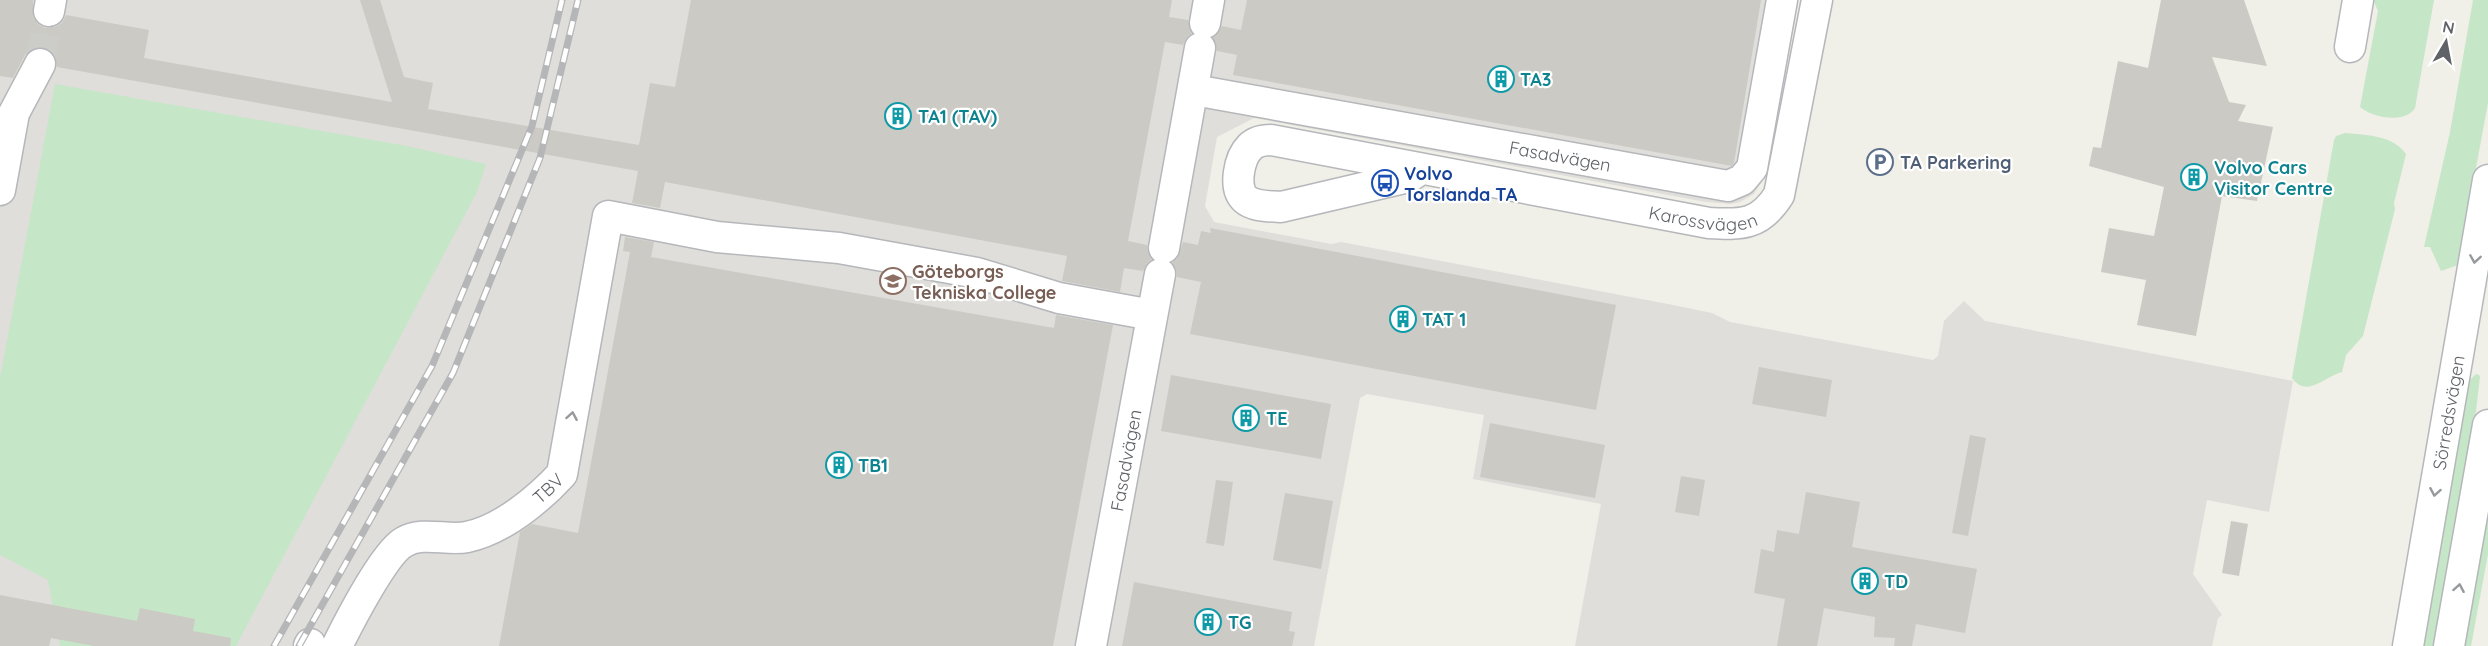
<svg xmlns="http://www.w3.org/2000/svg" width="2488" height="646" font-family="Quicksand,sans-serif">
<rect width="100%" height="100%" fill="#f0efe8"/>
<path fill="#dfdeda" d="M0,0H1794L1762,181L1754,194L1740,202L1731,204L1706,202L1254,118L1217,137L1205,206L1214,222L1331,244L1341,242L1673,305L1712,313L1730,322L1933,360L1938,356L1944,321L1964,301L1985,321L2293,381L2269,512L2207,500L2193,574L2222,615L2218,618L2212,646H1575L1601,504L1473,479L1484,415L1367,394L1360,398L1314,646H0Z"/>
<g fill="#c6e6c8">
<path d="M2373,0H2434L2415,108C2405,124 2373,118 2360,107L2378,11Z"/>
<path d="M2473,0H2488V103L2458,265L2441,271L2430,247H2424L2450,132Z"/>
<path d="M55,84L407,146L486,164L477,192L236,646H60L48,580L0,555V378Z"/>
<path d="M2345,133C2366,135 2393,135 2406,154L2394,203L2395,209L2363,336L2346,355L2342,372C2325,376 2307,399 2292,378L2334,140L2336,136Z"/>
<path d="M2476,374L2479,375L2480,377L2476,411L2433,646H2413L2467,383Z"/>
<path d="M2488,481V554L2471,646H2457Z"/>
</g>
<g fill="#cccac4">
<path d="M0,0H33V17L38,24L45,28L55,27L62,23L66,15L149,30L144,58L392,102L360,0H380L404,77L433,83L428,109L639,145L650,83L675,87L691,0H1172L1169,17L1188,20L1192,33L1187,37L1183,45L1165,42L1128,241L1147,245L1148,253L1152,259L1147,263L1143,271L1124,268L1120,292L1062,281L1067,256L665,182L660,208L632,203L638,171L57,67L54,54L48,49L40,47L31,49L25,55L13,78L0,76Z"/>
<path d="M1247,0H1761L1734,163L1732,166L1233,75L1237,55L1217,51L1213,38L1222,26L1241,30Z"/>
<path d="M2161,0H2244L2267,66L2212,57L2229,102L2246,105L2238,121L2273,127L2257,201L2222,196L2196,336L2137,325L2146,280L2101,272L2109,228L2154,236L2164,187L2089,166L2093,147L2101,148L2118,61L2148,68Z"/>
<path d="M1210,228L1616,305L1596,410L1190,334L1201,282L1177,277L1176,269L1172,263L1177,259L1183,242L1198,245L1201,231L1211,233Z"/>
<path d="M625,237L654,242L651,257L1054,328L1056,315L1113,325L1053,646H499L520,532L532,524L578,533L630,252L623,251Z"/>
<path d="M1759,367L1832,380L1826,417L1752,404Z"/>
<path d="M1171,375L1331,404L1321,459L1161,431Z"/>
<path d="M1490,423L1605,445L1595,498L1480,477Z"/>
<path d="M1970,435L1986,438L1968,536L1952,533Z"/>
<path d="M1681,476L1705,480L1699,516L1675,512Z"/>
<path d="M1216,480L1233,482L1224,546L1206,543Z"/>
<path d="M1806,492L1860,502L1852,547L1977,569L1965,633L1916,624L1912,646H1894L1895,638L1874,637L1875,617L1824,608L1817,646H1777L1785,599L1754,593L1761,549L1774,552L1777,530L1799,534Z"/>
<path d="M1285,493L1333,501L1321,569L1273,560Z"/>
<path d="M2231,521L2248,524L2239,576L2222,573Z"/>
<path d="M1134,582L1292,612L1289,631L1295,632L1292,646H1122Z"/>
<path d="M0,595L137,621L140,608L195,619L193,631L231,638L230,646H94L51,638L49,646H0Z"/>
</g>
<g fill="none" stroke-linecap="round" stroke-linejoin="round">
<path stroke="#ccccc8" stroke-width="30" stroke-dasharray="30 15" stroke-linecap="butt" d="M40,64L49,11"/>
<defs>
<g id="minor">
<path d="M49,11L51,0"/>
<path d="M1205,23L1209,0"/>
<path d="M2350,47L2358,0"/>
<path id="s1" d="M1194,90L1728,186L1742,180L1752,168L1782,0"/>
<path id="s2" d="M1421,169L1409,177L1281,207C1270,206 1254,207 1245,199C1233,188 1239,158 1250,147C1256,141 1263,140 1271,140L1709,223C1742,225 1760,225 1779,195L1817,0"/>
<path d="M0,190L14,113L40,64"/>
<path d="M1164,248L1200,48"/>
<path d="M309,646L310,644"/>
<path id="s3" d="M337,646C348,624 384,553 404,542C423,531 447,541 467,537C502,530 539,499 562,474L608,216L717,237L839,248L977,273L1059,298L1152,315"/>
<path id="s4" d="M1091,646L1160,274"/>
<path id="s5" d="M2408,646L2488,180"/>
<path d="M2449,646L2488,425"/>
</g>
</defs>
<use href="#minor" stroke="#b5b7bb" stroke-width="33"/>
<use href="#minor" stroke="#fff" stroke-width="30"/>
<defs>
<g id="rail">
<path d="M274,646L432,366L532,126L562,0"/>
<path d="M299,646L453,373L540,158L578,0"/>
</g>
</defs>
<use href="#rail" stroke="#b5b6b7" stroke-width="7"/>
<use href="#rail" stroke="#fff" stroke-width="4.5" stroke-dasharray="14" stroke-linecap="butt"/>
</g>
<defs><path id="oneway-chevron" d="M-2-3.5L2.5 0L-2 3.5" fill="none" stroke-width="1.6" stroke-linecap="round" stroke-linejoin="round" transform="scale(1.5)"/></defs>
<g stroke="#97999c">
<use href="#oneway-chevron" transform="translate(2475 259) rotate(99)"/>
<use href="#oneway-chevron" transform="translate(572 416) rotate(-80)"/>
<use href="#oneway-chevron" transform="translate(2435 492) rotate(100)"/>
<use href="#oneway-chevron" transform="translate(2459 588) rotate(-80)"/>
</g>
<defs>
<symbol id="building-ring" viewBox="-11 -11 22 22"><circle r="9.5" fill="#fff" stroke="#0f9aa8" stroke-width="1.5"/><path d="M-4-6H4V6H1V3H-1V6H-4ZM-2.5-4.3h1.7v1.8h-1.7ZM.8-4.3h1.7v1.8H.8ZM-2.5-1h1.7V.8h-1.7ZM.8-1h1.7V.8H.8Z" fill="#0f9aa8"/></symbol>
<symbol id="parking-ring" viewBox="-11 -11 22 22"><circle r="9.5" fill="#fff" stroke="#5c6f8a" stroke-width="1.5"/><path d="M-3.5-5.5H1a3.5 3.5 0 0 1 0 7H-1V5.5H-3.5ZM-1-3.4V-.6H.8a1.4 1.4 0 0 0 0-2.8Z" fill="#5c6f8a"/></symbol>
<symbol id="bus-ring" viewBox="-11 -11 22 22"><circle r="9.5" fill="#fff" stroke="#1a4fb4" stroke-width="1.5"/><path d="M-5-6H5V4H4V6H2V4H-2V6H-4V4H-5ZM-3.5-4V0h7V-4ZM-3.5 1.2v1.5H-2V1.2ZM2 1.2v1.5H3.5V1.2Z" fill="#1a4fb4"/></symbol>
<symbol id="school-ring" viewBox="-11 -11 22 22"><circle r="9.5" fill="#fff" stroke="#8d6e63" stroke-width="1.5"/><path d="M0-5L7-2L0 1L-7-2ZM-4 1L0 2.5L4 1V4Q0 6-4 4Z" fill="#8d6e63"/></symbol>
</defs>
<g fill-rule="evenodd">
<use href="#building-ring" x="1486" y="64" width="30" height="30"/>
<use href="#building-ring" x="883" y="101" width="30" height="30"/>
<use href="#parking-ring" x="1865" y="147" width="30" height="30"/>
<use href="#building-ring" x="2179" y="162" width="30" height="30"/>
<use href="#bus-ring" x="1370" y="168" width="30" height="30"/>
<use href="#school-ring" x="878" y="266" width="30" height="30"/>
<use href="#building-ring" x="1388" y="304" width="30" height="30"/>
<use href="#building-ring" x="1231" y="403" width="30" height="30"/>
<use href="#building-ring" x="824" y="450" width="30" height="30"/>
<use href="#building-ring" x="1850" y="566" width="30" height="30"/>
<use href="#building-ring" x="1193" y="607" width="30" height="30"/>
</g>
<g text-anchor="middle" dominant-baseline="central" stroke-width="4.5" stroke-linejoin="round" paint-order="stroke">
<g font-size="18" font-weight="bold" fill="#0d838f" stroke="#fff" text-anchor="start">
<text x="1520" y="79">TA3</text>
<text x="918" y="116">TA1 (TAV)</text>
<text x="2214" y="167">Volvo Cars<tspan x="2214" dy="21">Visitor Centre</tspan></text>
<text x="1422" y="319">TAT 1</text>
<text x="1266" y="418">TE</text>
<text x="858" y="465">TB1</text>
<text x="1884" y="581">TD</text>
<text x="1228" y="622">TG</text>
</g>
<g font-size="18" fill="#5f6267" stroke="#fff">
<text stroke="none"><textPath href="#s1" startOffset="372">Fasadvägen</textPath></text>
<text stroke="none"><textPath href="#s2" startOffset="702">Karossvägen</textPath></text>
<text stroke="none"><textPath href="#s5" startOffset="237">Sörredsvägen</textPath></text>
<text stroke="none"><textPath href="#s4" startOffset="189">Fasadvägen</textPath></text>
<text stroke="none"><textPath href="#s3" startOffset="284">TBV</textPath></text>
</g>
<g font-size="18" font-weight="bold" fill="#4e5e75" stroke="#fff" text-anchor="start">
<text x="1900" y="162">TA Parkering</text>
</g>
<g font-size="18" font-weight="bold" fill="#164399" stroke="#fff" text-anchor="start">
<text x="1404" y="173">Volvo<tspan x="1404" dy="21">Torslanda TA</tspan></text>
</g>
<g font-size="18" font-weight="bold" fill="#785e54" stroke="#fff" text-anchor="start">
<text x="912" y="271">Göteborgs<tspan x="912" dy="21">Tekniska College</tspan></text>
</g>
</g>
<g transform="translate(2446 42) rotate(10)" stroke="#ffffff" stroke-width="4.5" paint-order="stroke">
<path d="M0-4.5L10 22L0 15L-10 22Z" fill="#5f6267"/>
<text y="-9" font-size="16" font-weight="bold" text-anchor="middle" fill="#5f6267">N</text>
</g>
</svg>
